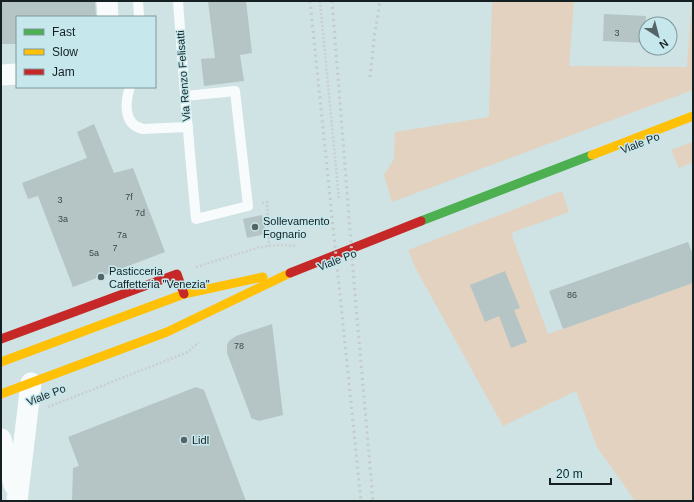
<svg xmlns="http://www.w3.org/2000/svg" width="694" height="502" font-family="Arial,sans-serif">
<rect width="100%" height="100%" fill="#cfe2e4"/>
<g fill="#e3d2bf">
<path d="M492,1H574L569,66L687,67L692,1H693V90L392,202L384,175L394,159L395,132L489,117Z"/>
<path d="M693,142V162L679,168L671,150Z"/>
<path d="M562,191L569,212L511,233L548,334L693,283V501H635L597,447L576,391L503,426L416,269L408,250Z"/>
</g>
<g fill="#b5c4c5">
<path d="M1,1H95L96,17H17V44H1Z"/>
<path d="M208,1H246L252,53L240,55L244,81L204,86L201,59L215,58Z"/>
<path d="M604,14L646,16V43L603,41Z"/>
<path d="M94,124L114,173L133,168L165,252L73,287L38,196L28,199L22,183L87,158L77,132Z"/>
<path d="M262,215L266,234L247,238L243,219Z"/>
<path d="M688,242L693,255V283L563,329L549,291Z"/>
<path d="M505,271L520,308L514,310L527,342L511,348L499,316L485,322L470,285Z"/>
<path d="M272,324L283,415L259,421L251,418L250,414L227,353V345L229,341L236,336Z"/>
<path d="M196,387L204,390L246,501H72L73,468L79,466L68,437Z"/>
</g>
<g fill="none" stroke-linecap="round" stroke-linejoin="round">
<g stroke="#cacfd0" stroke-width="2.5" stroke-dasharray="2 2" stroke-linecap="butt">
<path d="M320,1L339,199"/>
<path d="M262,203L267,202L269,246"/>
<path d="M196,267L260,247L280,245L296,246"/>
<path d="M48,407L188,352L199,342"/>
</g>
<g stroke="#f8fbfb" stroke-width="10">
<path d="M138,1L139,17"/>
<path d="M178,1C183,74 189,146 196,219L248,206L235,91L185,96"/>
<path d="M130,87C125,102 123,125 143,129L188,127"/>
</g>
<g stroke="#f8fbfb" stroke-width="21">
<path d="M107,1L108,17"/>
<path d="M1,75L17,74"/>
<path d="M1,439L14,485"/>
<path d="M17,501L31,383"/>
</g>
<path stroke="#4caf50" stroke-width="9" d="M421,221L592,155"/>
<g stroke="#ffc107" stroke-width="9">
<path d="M592,155L693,116"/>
<path d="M1,362L184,294L263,277"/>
<path d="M1,394L167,332L290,273"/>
</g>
<g stroke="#c62828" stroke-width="9">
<path d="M290,273L421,221"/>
<path d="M1,339L177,274L184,294"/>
</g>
<g stroke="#c5cacb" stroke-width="3" stroke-dasharray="2 4" stroke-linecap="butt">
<path d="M310,1L361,501"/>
<path d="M332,1L355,294L373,501"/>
<path d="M370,77L374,39L380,1"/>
</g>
</g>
<g fill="#556466" stroke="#c6e8ed" stroke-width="1.5">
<circle cx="255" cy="227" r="4"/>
<circle cx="101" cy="277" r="4"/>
<circle cx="184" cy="440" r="4"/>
</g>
<g text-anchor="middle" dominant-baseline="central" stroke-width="3" stroke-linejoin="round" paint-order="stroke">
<g font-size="9" fill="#3c494b">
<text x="617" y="33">3</text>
<text x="129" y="197">7f</text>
<text x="60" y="200">3</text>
<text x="140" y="213">7d</text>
<text x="63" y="219">3a</text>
<text x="122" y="235">7a</text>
<text x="115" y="248">7</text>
<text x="94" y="253">5a</text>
<text x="572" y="295">86</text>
<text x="239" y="346">78</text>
</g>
<g font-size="11" fill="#142022" stroke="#c6e8ed">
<text transform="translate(183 76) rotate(-94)">Via Renzo Felisatti</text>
<text transform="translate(640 143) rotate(-21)">Viale Po</text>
<text transform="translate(337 260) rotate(-21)">Viale Po</text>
<text transform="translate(46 395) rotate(-21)">Viale Po</text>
</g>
<g font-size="11" fill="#142022" stroke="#c6e8ed" text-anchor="start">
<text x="263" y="221">Sollevamento<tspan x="263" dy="13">Fognario</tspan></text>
<text x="109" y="271">Pasticceria<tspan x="109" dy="13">Caffetteria "Venezia"</tspan></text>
<text x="192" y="440">Lidl</text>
</g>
</g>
<rect width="694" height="502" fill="none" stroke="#142022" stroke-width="4"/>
<rect x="16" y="16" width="140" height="72" fill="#c6e8ed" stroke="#7f989c"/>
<rect x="24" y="29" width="20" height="6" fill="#4caf50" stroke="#7f989c"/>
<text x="52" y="36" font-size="12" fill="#142022">Fast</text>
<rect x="24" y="49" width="20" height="6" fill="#ffc107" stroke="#7f989c"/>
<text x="52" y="56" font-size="12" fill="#142022">Slow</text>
<rect x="24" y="69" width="20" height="6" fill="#c62828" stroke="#7f989c"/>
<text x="52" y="76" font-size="12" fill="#142022">Jam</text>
<g transform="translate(658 36) rotate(144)"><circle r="19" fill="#c6e8ed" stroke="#7f989c"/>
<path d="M0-3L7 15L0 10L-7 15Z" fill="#556466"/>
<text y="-6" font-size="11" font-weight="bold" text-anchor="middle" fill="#142022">N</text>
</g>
<path d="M550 478v6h61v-6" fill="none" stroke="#142022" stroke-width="2"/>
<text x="556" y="478" font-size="12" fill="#142022" stroke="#c6e8ed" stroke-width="3" paint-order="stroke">20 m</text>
</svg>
